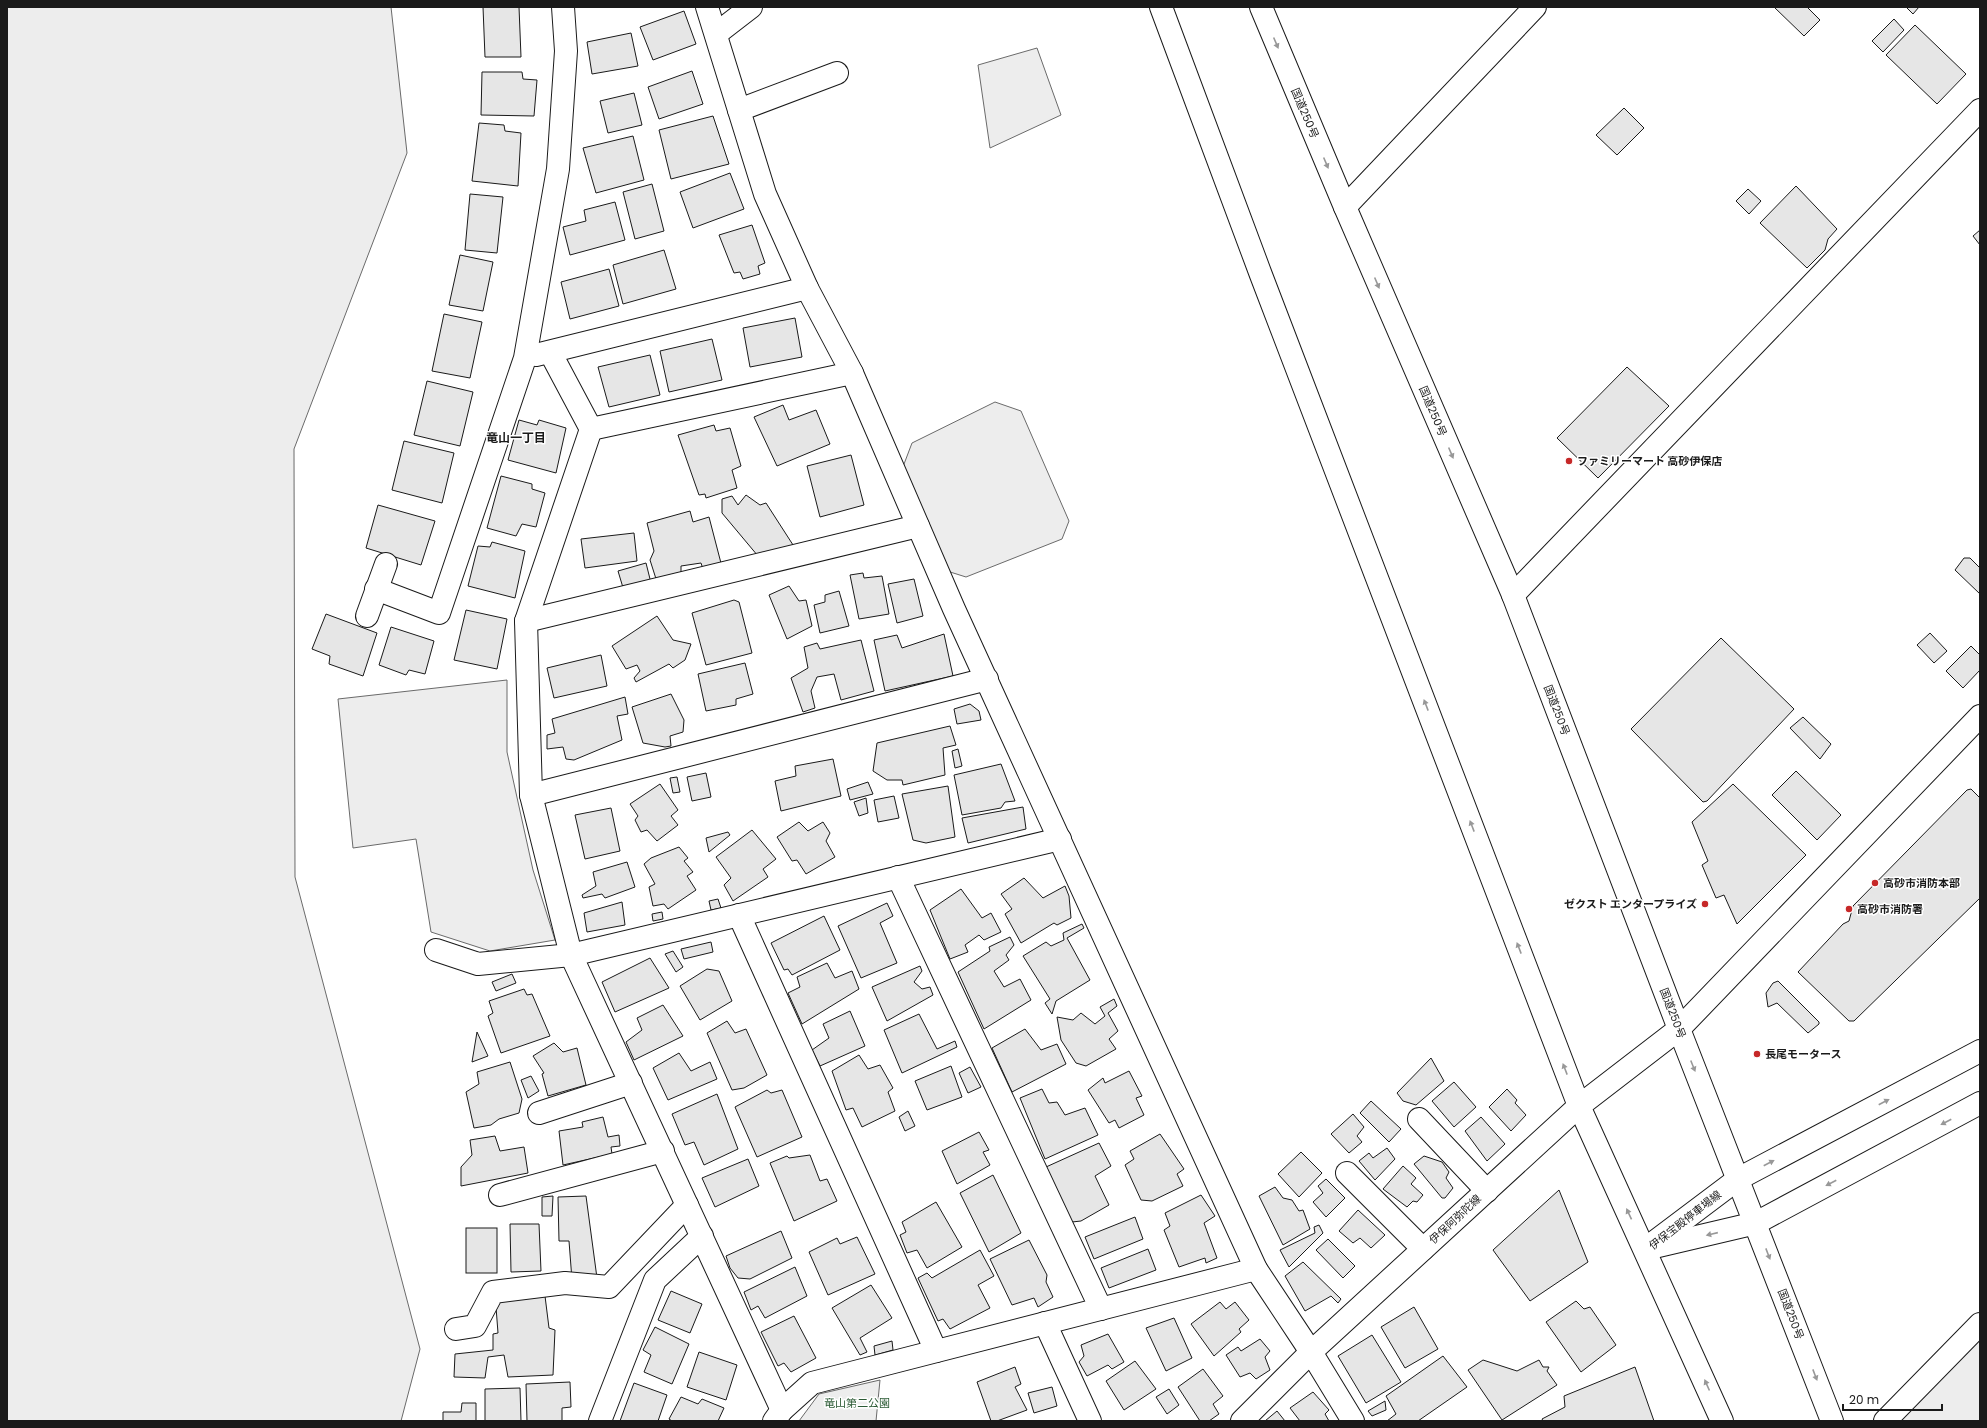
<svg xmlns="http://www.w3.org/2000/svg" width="1987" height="1428" font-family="Poppins,'Noto Sans JP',sans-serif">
<rect width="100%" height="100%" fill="#fff"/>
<g fill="#ededed" stroke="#6a6a6a">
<path d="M7,7H391L407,153L294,449L295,877L420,1349L401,1421H7Z"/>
<path d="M1037,48L1061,115L990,148L978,65Z"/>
<path d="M995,402L1021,411L1069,521L1062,539L966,577L947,571L901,472L912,443Z"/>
<path d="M507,680V752L533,870L555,940L490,951L431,932L416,839L353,848L338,699Z"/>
<path d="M1980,1336V1421H1896Z"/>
<path d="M880,1380L876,1421H799L819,1394Z"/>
</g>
<g fill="#e6e6e6" stroke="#1a1a1a">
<path d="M483,7H519L521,57H485Z"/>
<path d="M1774,7H1807L1820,20L1804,36Z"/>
<path d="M1906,7H1919L1913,14Z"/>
<path d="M684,11L696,44L653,60L640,27Z"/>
<path d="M1894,19L1904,30L1883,52L1872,41Z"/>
<path d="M1915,25L1966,74L1937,104L1886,55Z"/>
<path d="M631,33L638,66L592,74L587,42Z"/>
<path d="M692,71L703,104L659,119L648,87Z"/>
<path d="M482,72H522L523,79L537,80L534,116L481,115Z"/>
<path d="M634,93L642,125L608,133L600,101Z"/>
<path d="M1624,108L1644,128L1617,155L1596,135Z"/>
<path d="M713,116L729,164L671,179L659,130Z"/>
<path d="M479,123L504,125L505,131L521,133L518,186L472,181Z"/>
<path d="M633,136L644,180L596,193L583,148Z"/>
<path d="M730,173L744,209L693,228L680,192Z"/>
<path d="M652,184L664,231L635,239L623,192Z"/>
<path d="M1796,186L1837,229L1828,239L1825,250L1807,268L1760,223Z"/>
<path d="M1748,189L1761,201L1749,214L1736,201Z"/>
<path d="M470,194L503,197L497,253L465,250Z"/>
<path d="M615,202L625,240L570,255L563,227L586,221L584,210Z"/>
<path d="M752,225L765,263L758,266L760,274L743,279L740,272L734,273L719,235Z"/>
<path d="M1980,230V245L1973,236Z"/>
<path d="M664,250L676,289L623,304L613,265Z"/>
<path d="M460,255L493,262L483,311L449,305Z"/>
<path d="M609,269L619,306L570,319L561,282Z"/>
<path d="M444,314L482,322L470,378L432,371Z"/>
<path d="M795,318L802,357L750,367L743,328Z"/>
<path d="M712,339L722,380L669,392L660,351Z"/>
<path d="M650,355L660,395L609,407L598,367Z"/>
<path d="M1627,367L1669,406L1598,478L1557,438Z"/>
<path d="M427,381L473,392L460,446L414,435Z"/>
<path d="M783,405L789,420L816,410L830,444L777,466L754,417Z"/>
<path d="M519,420L537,425L539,420L566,428L556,473L508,460Z"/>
<path d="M714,425L716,431L730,428L741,466L732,470L737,488L706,498L705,494L699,495L678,435Z"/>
<path d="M404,441L454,453L442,503L392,490Z"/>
<path d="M851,455L864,505L820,517L807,466Z"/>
<path d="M501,476L532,484V489L545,493L536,527L522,524L516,536L487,528Z"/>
<path d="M746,495L760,505L766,503L795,548L758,556L722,513V499L732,496L738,505Z"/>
<path d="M378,505L435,521L421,565L366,548Z"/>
<path d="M690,511L693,522L709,517L722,567L704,572L701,563L681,566V578L657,582L650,560L654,551L647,523Z"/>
<path d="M634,533L637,561L585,568L581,539Z"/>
<path d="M492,542L525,551L515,598L468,586L478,546L490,547Z"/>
<path d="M1964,558H1970L1980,568V594L1955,570Z"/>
<path d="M646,563L651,583L624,591L618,571Z"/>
<path d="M863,573L864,578L882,576L889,614L859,619L850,575Z"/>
<path d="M914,579L923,616L897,623L888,584Z"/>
<path d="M789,586L799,601L806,600L812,626L787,639L769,595Z"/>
<path d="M839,591L849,626L820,633L814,605L825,602V595Z"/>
<path d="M734,600L739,602L752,653L706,665L692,613Z"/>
<path d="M466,610L507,619L497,669L454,660Z"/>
<path d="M326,614L377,633L363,676L329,664L330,656L312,649Z"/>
<path d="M657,616L673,640L691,644L685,660L673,668L669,664L636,682L634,678L640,671L637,665L626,669L612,646Z"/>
<path d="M391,627L434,641L425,674L409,670L406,675L379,665Z"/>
<path d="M1930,633L1947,651L1934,663L1917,645Z"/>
<path d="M944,634L953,676L885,691L874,640L897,635L902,648Z"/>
<path d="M1721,638L1794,709L1707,801L1703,802L1631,729Z"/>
<path d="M861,640L874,691L841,700L834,674L817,677L811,691L815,708L803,712L791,678L808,668L804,647L817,643L820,649Z"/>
<path d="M1971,646L1980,655V670L1963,688L1946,671Z"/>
<path d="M601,655L607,686L554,698L547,668Z"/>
<path d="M745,663L753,694L736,699V705L706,711L698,674Z"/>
<path d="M671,694L684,720L683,732L670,736L671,746L665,747L643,743L632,707Z"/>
<path d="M625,697L628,714L617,716L622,740L574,760L566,759L563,747L547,749V735L555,733L552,719Z"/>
<path d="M970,704L979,711L981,720L957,724L954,709Z"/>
<path d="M1803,717L1831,744L1820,759L1790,728Z"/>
<path d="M950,726L956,745L943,748L945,775L903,785L902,780H887L873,771L877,743Z"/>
<path d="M958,749L962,766L955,768L952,751Z"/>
<path d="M833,759L841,796L781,811L775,781L796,776L795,766Z"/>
<path d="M1001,764L1015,801L1005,802L1001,808L962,815L954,775Z"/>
<path d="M1796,771L1841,815L1817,840L1772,795Z"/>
<path d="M706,773L711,797L692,801L687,777Z"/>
<path d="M677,777L680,792L673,793L670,778Z"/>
<path d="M868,782L873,794L850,800L847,789Z"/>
<path d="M660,784L678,810L671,816L678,825L657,841L647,830L641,832L635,820L638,816L630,804Z"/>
<path d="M1733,784L1806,855L1737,924L1724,895L1716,898L1702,865L1708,861L1692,822Z"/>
<path d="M948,786L955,837L926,843L913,840L902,794Z"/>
<path d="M1971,789L1980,798V898L1854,1021H1849L1798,972L1843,924L1849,921L1853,906L1967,790Z"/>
<path d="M894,796L899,818L878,822L874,800Z"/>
<path d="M866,798L868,813L859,816L854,802Z"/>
<path d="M1023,807L1026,829L968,843L962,818Z"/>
<path d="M611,808L620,851L585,859L575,815Z"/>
<path d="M799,822L808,831L823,822L830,833L826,841L835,857L806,874L797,860L792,861L777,837Z"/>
<path d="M752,830L776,859L763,869L768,877L733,901L724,885L731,878L716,857Z"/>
<path d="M728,832L730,835L709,852L706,838Z"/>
<path d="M679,847L688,858L684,861L693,872L687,876L696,890L668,909L664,904L653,906L649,887L655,884L644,864L651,858Z"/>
<path d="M627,862L635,887L605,898L602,894L583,898L582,895L596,886L593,872Z"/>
<path d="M1024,878L1043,898L1065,886L1069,896L1071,918L1057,925L1054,923L1021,943L1005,914L1012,909L1001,894Z"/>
<path d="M961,889L982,918L991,913L1001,932L984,940L979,935L965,945L968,952L950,959L930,910Z"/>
<path d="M718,899L721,908L711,910L709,901Z"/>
<path d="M622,902L625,925L587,932L584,913Z"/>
<path d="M887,903L893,916L880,923L897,963L861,978L838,926Z"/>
<path d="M662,912L663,919L653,921L652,914Z"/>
<path d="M824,916L840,950L792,975L788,969L784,970L771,943Z"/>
<path d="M1082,924L1084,928L1067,938L1090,980L1056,1001L1052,1014L1045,1003L1050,999L1023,956L1046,942L1051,946L1064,940L1063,933Z"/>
<path d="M1010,937L1014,945L1006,955L1009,960L994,971L1004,987L1020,979L1031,1000L984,1029L958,972L990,951L989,947Z"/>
<path d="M711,942L713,952L684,959L681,949Z"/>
<path d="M673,951L683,967L676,972L665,954Z"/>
<path d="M650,958L669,988L615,1012L602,982Z"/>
<path d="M827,963L835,978L852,971L859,989L802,1024L788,993L800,987L797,977Z"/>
<path d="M920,966L922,971L914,982L922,989L930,987L933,995L887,1021L872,987Z"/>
<path d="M707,969L719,971L732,1001L700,1020L680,986Z"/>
<path d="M512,974L516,983L496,991L492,982Z"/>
<path d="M1778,981L1819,1022V1024L1808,1033L1777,1003L1768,1007L1766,993L1773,983Z"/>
<path d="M524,989L527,995L532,994L550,1036L501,1053L488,1016L493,1013L489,1001Z"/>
<path d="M1114,999L1117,1006L1108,1013L1118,1031L1109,1039L1116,1049L1086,1066L1076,1063L1061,1040L1057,1017L1073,1020L1081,1013L1095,1024L1105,1016L1100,1007Z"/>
<path d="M663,1005L683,1036L634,1060L626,1042L642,1030L637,1018Z"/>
<path d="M850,1011L865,1046L820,1066L812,1050L829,1038L823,1024Z"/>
<path d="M919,1014L937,1049L955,1041L957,1047L902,1073L884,1030Z"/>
<path d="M727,1021L735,1033L746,1029L767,1075L744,1088L732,1090L707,1033Z"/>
<path d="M1025,1029L1041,1050L1057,1044L1066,1064L1012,1092L992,1048Z"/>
<path d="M477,1032L488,1056L472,1062Z"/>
<path d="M554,1043L563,1052L577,1048L586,1085L548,1096L542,1074L544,1073L533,1056Z"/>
<path d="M679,1053L691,1071L710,1062L717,1079L668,1100L653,1068Z"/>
<path d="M859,1055L868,1069L880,1065L893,1088L888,1092L895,1111L862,1127L853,1108L846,1110L832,1071Z"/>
<path d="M1431,1058L1444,1081L1416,1105L1403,1101L1397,1093Z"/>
<path d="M510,1062L522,1099L519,1113L499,1119L491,1125L474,1128L466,1092L479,1084L477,1072Z"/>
<path d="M951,1066L962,1097L927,1110L915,1081Z"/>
<path d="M970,1067L981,1087L968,1093L959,1073Z"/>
<path d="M1129,1071L1142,1096L1136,1098L1144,1115L1119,1128L1115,1120L1109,1123L1088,1090L1103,1078L1105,1083Z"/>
<path d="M531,1076L539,1091L528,1098L521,1080Z"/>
<path d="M1454,1082L1476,1107L1454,1127L1432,1101Z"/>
<path d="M1042,1089L1049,1103L1057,1102L1065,1115L1085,1108L1098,1135L1045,1159L1020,1098Z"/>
<path d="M1507,1089L1517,1100L1515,1103L1526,1115L1511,1131L1489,1107Z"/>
<path d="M767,1090L771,1093L782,1090L802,1137L757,1157L735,1107Z"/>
<path d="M717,1094L738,1149L704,1165L694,1142L685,1145L672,1114Z"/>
<path d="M1371,1101L1401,1129L1389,1142L1360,1113Z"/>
<path d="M908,1111L915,1126L905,1131L899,1117Z"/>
<path d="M1353,1114L1364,1127L1357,1136L1362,1142L1349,1153L1331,1134Z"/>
<path d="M603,1117L608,1137L619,1135L620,1146L611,1147L612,1154L563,1165L559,1131L583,1127L582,1122Z"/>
<path d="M1481,1117L1505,1144L1487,1161L1465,1131Z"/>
<path d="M979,1132L989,1150L983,1152L990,1165L957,1184L942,1151Z"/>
<path d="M1160,1134L1184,1169L1177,1174L1183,1186L1152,1201L1141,1200L1125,1165L1134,1159L1130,1151Z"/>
<path d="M495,1136L500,1151L524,1147L528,1173L461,1186V1167L472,1155L470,1140Z"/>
<path d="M1099,1143L1111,1166L1095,1176L1109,1205L1081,1221L1072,1222L1046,1167Z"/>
<path d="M1387,1148L1395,1159L1375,1180L1359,1161L1369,1153L1373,1158Z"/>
<path d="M1301,1152L1322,1173L1299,1197L1278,1174Z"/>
<path d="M810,1155L820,1181L827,1179L837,1201L794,1221L770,1163L787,1156L789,1158Z"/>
<path d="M1424,1156L1442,1162L1449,1172L1446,1178L1453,1188L1445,1198H1442L1414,1164Z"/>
<path d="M748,1159L759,1186L715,1207L702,1178Z"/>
<path d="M1403,1166L1416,1178L1411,1184L1423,1195L1417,1202L1413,1201L1407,1207L1383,1189Z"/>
<path d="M993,1175L1021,1233L989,1252L960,1193Z"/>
<path d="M1326,1179L1345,1198L1326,1217L1313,1202L1323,1193L1318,1186Z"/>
<path d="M1275,1187L1283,1198L1292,1200L1299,1211L1303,1210L1310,1229L1283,1245L1259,1196Z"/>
<path d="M1559,1190L1588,1262L1530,1301L1493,1250Z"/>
<path d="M1201,1195L1215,1216L1204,1223L1217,1258L1206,1263L1205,1258L1179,1267L1164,1230L1170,1226L1165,1213Z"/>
<path d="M553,1196L552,1216H542V1197Z"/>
<path d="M586,1196L597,1278L572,1280L569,1241H559L558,1197Z"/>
<path d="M936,1202L962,1247L927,1268L917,1250L907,1253L900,1235L906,1232L902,1222Z"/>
<path d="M1358,1210L1385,1235L1371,1248L1360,1238L1353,1243L1339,1231Z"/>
<path d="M1135,1217L1143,1239L1094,1259L1085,1237Z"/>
<path d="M510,1224H539L541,1271L511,1272Z"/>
<path d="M1319,1225L1323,1233L1289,1267L1280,1250L1315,1233L1314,1227Z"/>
<rect x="466" y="1228" width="31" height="45"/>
<path d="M781,1231L792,1258L750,1279L738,1278L730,1268L726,1256Z"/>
<path d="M857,1237L875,1274L828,1295L809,1252L837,1238L840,1244Z"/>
<path d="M1328,1239L1355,1266L1343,1278L1316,1250Z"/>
<path d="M1029,1240L1047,1275L1046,1282L1053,1297L1038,1307L1034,1298L1012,1305L990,1259Z"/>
<path d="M1148,1249L1156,1270L1109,1288L1101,1268Z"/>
<path d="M980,1250L994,1276L978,1285L990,1308L950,1329L943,1319L938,1321L918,1278L927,1273L932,1278Z"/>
<path d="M1303,1262L1341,1299L1338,1303L1331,1296L1305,1311L1285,1276Z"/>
<path d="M795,1267L807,1296L765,1318L758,1306L751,1310L744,1292Z"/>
<path d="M871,1285L892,1318L860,1338L867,1352L860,1355L832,1308Z"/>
<path d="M671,1291L702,1304L690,1333L658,1320Z"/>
<path d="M545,1296L549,1328L555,1330L553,1375L508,1377L504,1355L488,1357L485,1378L454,1377L455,1354L493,1350V1334L498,1333L496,1307L500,1298Z"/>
<path d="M1576,1301L1584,1309L1590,1307L1616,1345L1581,1372L1546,1322Z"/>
<path d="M1220,1302L1226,1309L1235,1302L1249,1320L1239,1329L1241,1332L1214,1356L1191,1324Z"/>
<path d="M1414,1307L1438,1349L1405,1368L1381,1327Z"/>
<path d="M794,1316L816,1358L791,1372L784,1363L778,1366L761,1332Z"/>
<path d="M1174,1318L1192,1358L1166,1371L1146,1328Z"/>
<path d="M655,1327L689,1344L672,1384L644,1372L651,1355L643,1350Z"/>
<path d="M1108,1334L1124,1362L1112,1369L1108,1365L1087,1376L1079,1362L1084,1356L1081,1345Z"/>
<path d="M1372,1335L1401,1382L1366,1403L1338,1356Z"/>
<path d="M1260,1339L1270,1351L1265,1357L1270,1370L1256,1379L1250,1373L1240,1377L1226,1355L1238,1347L1241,1351Z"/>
<path d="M892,1341L893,1350L875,1355L874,1346Z"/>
<path d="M699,1352L737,1365L726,1400L687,1387Z"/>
<path d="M1443,1356L1467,1387L1418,1421H1387L1396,1414L1386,1396Z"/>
<path d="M1483,1360L1517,1371L1539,1360L1543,1367H1549L1547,1371L1557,1385L1502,1420L1468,1370Z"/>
<path d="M1135,1361L1156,1389L1124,1410L1106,1381Z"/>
<path d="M1015,1367L1021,1384L1015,1387L1027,1410L997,1421H991L977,1382Z"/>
<path d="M1635,1367L1654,1421H1543L1542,1419L1565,1407L1564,1396Z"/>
<path d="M1203,1369L1223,1396L1213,1404L1219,1414L1209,1421H1200L1178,1387Z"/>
<path d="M570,1382L571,1407L562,1408V1421H527L526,1384Z"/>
<path d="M634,1383L667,1395L658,1421H620Z"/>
<path d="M1052,1387L1057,1406L1034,1413L1028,1393Z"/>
<path d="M520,1388L521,1421H485V1389Z"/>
<path d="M1169,1389L1179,1405L1167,1414L1156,1397Z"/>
<path d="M1313,1392L1329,1410L1325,1414L1329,1421H1300L1290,1408Z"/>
<path d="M681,1397L698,1404L702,1399L724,1408L718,1421H672L669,1419Z"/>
<path d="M1385,1401L1386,1410L1372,1416L1368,1411Z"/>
<path d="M462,1403H476V1421H443V1412H461Z"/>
<path d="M1277,1411L1285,1421H1265Z"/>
</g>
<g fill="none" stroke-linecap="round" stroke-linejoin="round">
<defs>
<g id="minor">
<path d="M707,7L765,194L807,288L852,373L954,609L1256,1269L1311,1352L1353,1421"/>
<path d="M716,34L751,7"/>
<path d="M739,110L837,73"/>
<path d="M1345,207L1535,7"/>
<path d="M550,352L591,429L526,621L531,795L571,955L782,1410"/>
<path d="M536,355L807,288"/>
<path d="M591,429L852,373"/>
<path d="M376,589L439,613L525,358L558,169L566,51L563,7"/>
<path d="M1513,595L1980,110"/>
<path d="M367,616L386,564"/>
<path d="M526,621L918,526"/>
<path d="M531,795L987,679"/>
<path d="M898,877L1101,1309"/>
<path d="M739,915L936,1351"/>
<path d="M436,950L478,964L571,955L1060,839"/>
<path d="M1679,1029L1980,716"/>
<path d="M539,1113L631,1083"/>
<path d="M1419,1119L1487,1191"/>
<path d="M1347,1173L1423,1249"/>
<path d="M500,1195L663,1151"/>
<path d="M1045,1323L1090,1421"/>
<path d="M456,1329L475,1326L493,1292L565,1283L609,1287L687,1205"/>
<path d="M600,1421L655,1280L702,1236"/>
<path d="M774,1421L782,1410L812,1383L1256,1269"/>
<path d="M1885,1421L1980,1324"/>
</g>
<g id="major">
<path d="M1654,1247L1756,1223L1980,1103"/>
<path d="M1645,1249L1738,1179L1980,1051"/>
<path d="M1242,1421L1311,1352L1579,1106L1679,1029"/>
</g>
<g id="highway">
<path d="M1161,7L1261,275L1579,1106L1722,1421"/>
<path d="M1261,7L1345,207L1513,595L1679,1029L1832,1421"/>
</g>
</defs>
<use href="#minor" stroke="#1a1a1a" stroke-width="24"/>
<use href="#major" stroke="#1a1a1a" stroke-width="24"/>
<use href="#highway" stroke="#1a1a1a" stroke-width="24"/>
<use href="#minor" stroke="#fff" stroke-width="22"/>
<use href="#major" stroke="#fff" stroke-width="22"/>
<use href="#highway" stroke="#fff" stroke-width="22"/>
</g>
<defs><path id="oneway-solid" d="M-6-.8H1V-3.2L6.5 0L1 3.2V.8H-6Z"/></defs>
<g fill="#989898">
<use href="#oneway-solid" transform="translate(1276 43) rotate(67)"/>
<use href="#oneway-solid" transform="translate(1326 163) rotate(67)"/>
<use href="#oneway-solid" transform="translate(1377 283) rotate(67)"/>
<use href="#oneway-solid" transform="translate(1451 453) rotate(67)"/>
<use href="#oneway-solid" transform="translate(1426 705) rotate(-111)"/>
<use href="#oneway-solid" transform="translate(1472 826) rotate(-111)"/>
<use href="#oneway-solid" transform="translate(1519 948) rotate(-111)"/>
<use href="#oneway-solid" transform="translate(1693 1066) rotate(68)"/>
<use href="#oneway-solid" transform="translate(1565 1069) rotate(-111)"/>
<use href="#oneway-solid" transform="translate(1884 1102) rotate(-28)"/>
<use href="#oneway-solid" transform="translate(1946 1122) rotate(152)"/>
<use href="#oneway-solid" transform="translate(1769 1163) rotate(-28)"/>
<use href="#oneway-solid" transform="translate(1831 1183) rotate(152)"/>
<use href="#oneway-solid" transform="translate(1629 1214) rotate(-115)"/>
<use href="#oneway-solid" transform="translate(1712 1234) rotate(167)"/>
<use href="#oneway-solid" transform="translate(1768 1254) rotate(69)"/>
<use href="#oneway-solid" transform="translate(1815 1375) rotate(69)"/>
<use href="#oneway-solid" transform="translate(1707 1385) rotate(-114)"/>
</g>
<g fill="#c62828" stroke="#fff" stroke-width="1.5">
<circle cx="1569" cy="461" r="4"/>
<circle cx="1875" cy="883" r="4"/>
<circle cx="1705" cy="904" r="4"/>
<circle cx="1849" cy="909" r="4"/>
<circle cx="1757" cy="1054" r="4"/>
</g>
<g text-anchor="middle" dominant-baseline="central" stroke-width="3" stroke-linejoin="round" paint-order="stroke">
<g font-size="11" fill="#1a1a1a" stroke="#fff">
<text transform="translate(1305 113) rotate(67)">国道250号</text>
<text transform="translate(1433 411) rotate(67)">国道250号</text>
<text transform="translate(1557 710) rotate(69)">国道250号</text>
<text transform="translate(1673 1013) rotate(69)">国道250号</text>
<text transform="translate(1455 1219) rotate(-43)">伊保阿弥陀線</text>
<text transform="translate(1685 1220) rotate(-38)">伊保宝殿停車場線</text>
<text transform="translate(1791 1314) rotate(69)">国道250号</text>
</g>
<g font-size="11" font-weight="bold" fill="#1a1a1a" stroke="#fff" text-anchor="start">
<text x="1577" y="461">ファミリーマート 高砂伊保店</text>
<text x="1883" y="883">高砂市消防本部</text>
<text x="1697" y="904" text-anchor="end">ゼクスト エンタープライズ</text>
<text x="1857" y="909">高砂市消防署</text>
<text x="1765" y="1054">長尾モータース</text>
</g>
<g font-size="11" fill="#2b5a34" stroke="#fff">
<text x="857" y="1403">竜山第二公園</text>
</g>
<g font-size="12" font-weight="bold" fill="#1a1a1a" stroke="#fff">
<text x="516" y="437">竜山一丁目</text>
</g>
</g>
<rect width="1987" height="1428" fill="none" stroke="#1a1a1a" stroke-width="16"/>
<path d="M1843 1404v6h99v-6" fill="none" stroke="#1a1a1a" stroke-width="2"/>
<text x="1849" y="1404" font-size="12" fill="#1a1a1a" stroke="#ffffff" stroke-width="3" paint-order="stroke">20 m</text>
</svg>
